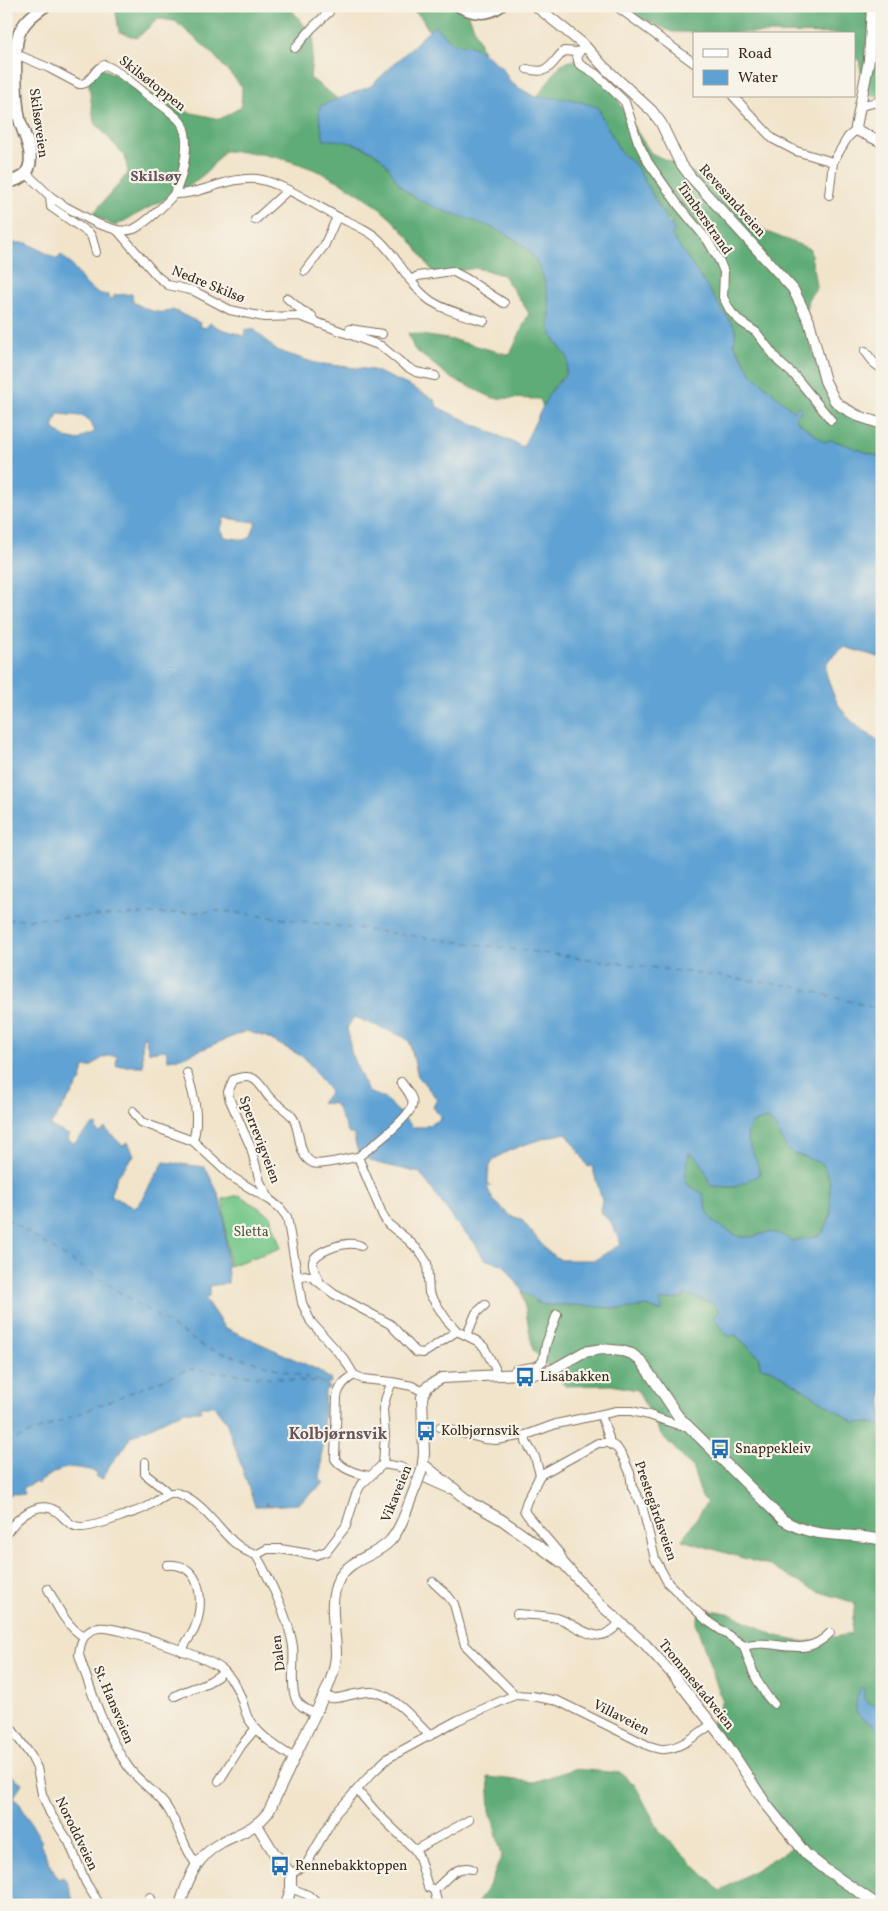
<svg xmlns="http://www.w3.org/2000/svg" width="888" height="1911" font-family="Vollkorn,serif">
<rect width="100%" height="100%" fill="#f7f3e8"/>
<filter id="ink" filterUnits="userSpaceOnUse"><feTurbulence type="fractalNoise" baseFrequency=".02" numOctaves="2"/><feDisplacementMap in="SourceGraphic" scale="10" xChannelSelector="R" yChannelSelector="G"/><feConvolveMatrix kernelMatrix="1 2 1 2 8 2 1 2 1" color-interpolation-filters="sRGB"/></filter>
<filter id="wash" filterUnits="userSpaceOnUse"><feTurbulence type="fractalNoise" baseFrequency=".0096" numOctaves="4" result="noise"/><feDisplacementMap in="SourceGraphic" scale="20" xChannelSelector="R" yChannelSelector="G"/><feGaussianBlur stdDeviation="1.12" result="paint"/><feColorMatrix in="noise" values="0 0 0 0 0 0 0 0 0 0 0 0 0 0 0 0 0 1.4 0 .05"/><feComposite in="paint" operator="in"/></filter>
<g filter="url(#wash)">
<rect width="100%" height="100%" fill="#f1e4ca"/>
<path fill="#74c78a" stroke="#587854" d="M239,1195L270,1215L281,1248L229,1266L223,1199Z"/>
<g fill="#5fac76" stroke="#4d6b4a">
<path d="M115,6L289,7L314,36L310,78L338,99L320,106L339,139C356,145 374,149 386,163C398,177 396,187 415,197C450,216 513,225 535,259C544,273 548,294 550,310C550,316 549,323 550,329C553,339 562,350 568,358C569,373 560,379 552,389C549,395 546,401 543,407L540,399L493,398L451,378L414,349L408,333L454,340L510,355L529,313L503,275L476,268L435,275C426,263 418,249 409,238C365,185 292,151 224,151L208,171L191,185L115,226L92,215L128,173L125,156L94,122L88,78L100,67L183,111L220,119L241,107L242,87L211,52L175,21L158,19L137,38L119,32Z"/>
<path d="M407,6H460L469,15L483,52L471,46L454,44L434,26L429,31L421,17Z"/>
<path d="M625,6H882V98L865,93L859,60L854,58V34L672,32L634,15Z"/>
<path d="M579,58L604,74L626,115L651,153L694,173L730,204L767,232L810,249L816,286H818L808,299L804,325L827,394L882,424V458L832,440L824,442L797,421L795,417L802,409L794,412L752,374L671,234V222L663,214L632,162L621,153L601,115L600,110L537,97L561,64Z"/>
<path d="M768,1119L776,1128L779,1136C791,1144 811,1153 822,1163C834,1174 835,1222 822,1233C815,1239 801,1239 792,1241L780,1234L768,1232L753,1237H739L714,1222L707,1211L703,1194L688,1185L685,1180L689,1153H691C703,1161 706,1173 711,1186L735,1187L760,1173L750,1148L747,1132L752,1123Z"/>
<path d="M522,1291L544,1305H579L623,1309L647,1306L661,1312L659,1301L683,1298L684,1294L712,1302L720,1311L713,1317L734,1334L760,1358V1367L771,1369L854,1422L878,1424L882,1427V1905H476L490,1884L502,1855L490,1810L488,1777L534,1782L574,1769L621,1773L635,1785L659,1830L720,1891L795,1846L712,1724L722,1700L696,1624L701,1608L732,1614L774,1635L805,1642L851,1634L855,1603L811,1589L770,1566L682,1540L707,1502L702,1497L692,1467L660,1433L637,1390L611,1385L565,1386L533,1350Z"/>
</g>
<g fill="#5ea2d3" stroke="#4c6678" fill-rule="evenodd">
<path d="M434,26L454,44L471,46L483,52L503,69L511,83L535,97L571,99L598,107L601,115L621,153L635,164L663,214L675,231L671,234L736,330L734,344L752,374L794,411L798,406L802,409L795,417L797,421L824,442L832,440L882,458V658L844,647C839,651 830,657 827,663C824,669 827,676 829,682C839,715 854,725 882,743V1427L878,1424L854,1422L771,1369L760,1367V1358L735,1334L729,1337L713,1318L720,1311L712,1302L684,1294V1298L660,1301L662,1312L647,1306L623,1309L579,1305H544L534,1302H540L524,1293L504,1265L484,1259L474,1242L460,1228L420,1173L377,1163L359,1155L354,1138V1134H349L335,1104L321,1103L330,1092L305,1058L266,1037L246,1031L181,1058L168,1060L166,1050L149,1052L145,1037L142,1038L143,1066H116L117,1056C105,1054 99,1060 91,1067H84L81,1080L50,1126L69,1135L67,1139L74,1143L93,1125L98,1126L96,1129L100,1133L105,1128L123,1146L128,1142L134,1155L117,1177L110,1195L132,1207L138,1205L164,1162L205,1167L219,1195L224,1217L228,1278V1283L209,1286V1296L205,1299L224,1327L318,1370L330,1379L331,1383H326L329,1388L325,1390L322,1454H320L322,1457L320,1479L324,1483L298,1504L267,1506L266,1502L265,1506H255L226,1421L214,1406H200L201,1411H184L130,1437C125,1453 108,1459 104,1479L96,1477L97,1472C66,1464 62,1466 37,1484L35,1482L22,1488L24,1494L16,1495L15,1493L6,1496V243H27L57,259L61,255C79,267 82,293 108,295V298L114,299V295L132,294L133,302C146,309 158,316 173,310L200,323L199,326L206,328L210,323C223,332 232,330 244,337L246,329L255,330L276,350L315,363L373,370L410,386L435,400L437,407L523,447L549,394L566,374L568,358C562,350 553,339 550,329C549,323 550,316 550,310C548,294 544,273 535,259C510,220 444,220 409,193C398,186 395,176 388,166C375,147 346,139 324,140L319,118L320,106L371,86ZM59,414L81,416L90,420L95,432L84,436L79,440C66,440 62,436 53,427L57,416ZM224,518L256,522L251,536L245,540L225,537L221,529ZM354,1017L402,1036L409,1041L418,1076L437,1099L433,1107L442,1119L424,1127H413L385,1098L368,1092L352,1056L347,1028ZM768,1119L776,1128L779,1136L787,1148L793,1153L823,1164L830,1180L831,1215L824,1231L820,1235L792,1241L780,1234L768,1232L753,1237H739L714,1222L707,1211L703,1194L688,1185L685,1180L689,1153H691C703,1161 706,1173 711,1186L735,1187L759,1175C760,1160 747,1148 747,1133L752,1123ZM566,1133L577,1148L588,1167L592,1166L602,1200L600,1211L612,1224L621,1244L595,1260H561L548,1252L521,1219L511,1216L493,1200L487,1187L491,1186L488,1183C488,1176 488,1170 491,1164C499,1149 549,1137 566,1133Z"/>
<path d="M860,1688H864V1699L882,1711V1733C862,1713 849,1723 860,1688Z"/>
<path d="M6,1768L11,1775L22,1783L13,1799L18,1801L42,1842L40,1844L58,1879L63,1877C70,1883 72,1895 73,1905H6Z"/>
</g>
<g fill="none" stroke-linecap="round" stroke-linejoin="round">
<g stroke="#47545d" stroke-width="1" stroke-dasharray="6 5" stroke-linecap="butt">
<path d="M6,920L224,911L793,986L882,1010"/>
<path d="M6,1218L206,1348L326,1383"/>
<path d="M6,1443L189,1369L323,1383"/>
</g>
</g>
</g>
<g filter="url(#ink)">
<g fill="none" stroke-linecap="round" stroke-linejoin="round">
<defs>
<g id="minor">
<path d="M616,6L694,63"/>
<path d="M584,45L577,56L579,64L596,74L625,102L638,142L648,162L679,206L708,241L720,262L724,272L723,297L731,312L741,322L756,332L779,362L795,376L831,420"/>
<path d="M295,48L312,28L329,12L330,6"/>
<path d="M16,54L49,68L79,84C92,85 93,68 105,65C121,72 132,83 146,94C156,102 170,110 179,120C193,135 183,178 174,194"/>
<path d="M527,69C551,75 549,65 564,51L578,52"/>
<path d="M733,96L773,139L796,151L833,162"/>
<path d="M859,106L882,101"/>
<path d="M26,173L50,196L66,207L98,224L117,230L157,276L168,285L194,291L230,310L264,317L299,316L305,318L381,346L404,365L416,372L435,376"/>
<path d="M829,195L833,162L848,137L856,130"/>
<path d="M50,196L51,207L90,234L92,238L96,252"/>
<path d="M255,220L287,191"/>
<path d="M117,230C123,231 128,231 134,229C146,223 166,204 174,194C201,195 229,176 257,179C280,182 315,205 336,216C350,223 368,229 379,240C399,258 409,286 431,301C448,312 466,315 484,321"/>
<path d="M305,271L324,246L337,217"/>
<path d="M410,280L418,276L452,271L467,279L504,303"/>
<path d="M287,298L301,310L312,316"/>
<path d="M350,329L382,334"/>
<path d="M865,351L875,364L882,369"/>
<path d="M187,1073C194,1095 200,1117 193,1141"/>
<path d="M133,1111L141,1122L193,1141L232,1177L268,1199"/>
<path d="M358,1157C369,1149 408,1119 412,1106C415,1098 405,1088 401,1082"/>
<path d="M298,1278L305,1275L312,1277L334,1294L390,1324L416,1352L423,1353L427,1351L457,1331"/>
<path d="M320,1283C318,1277 313,1270 313,1264C311,1252 344,1242 354,1244C356,1244 359,1245 361,1246"/>
<path d="M467,1335L476,1313L485,1305"/>
<path d="M515,1370L537,1366L543,1361L546,1344L557,1314"/>
<path d="M354,1375C345,1381 340,1385 337,1396L335,1459C343,1470 357,1474 370,1476"/>
<path d="M424,1392L412,1386L392,1382L363,1379L354,1375L345,1360L311,1322L302,1303L287,1217L280,1208L270,1200L260,1182L251,1148L229,1098L228,1092L233,1080C238,1078 246,1076 252,1078C260,1081 264,1092 270,1098C277,1105 288,1110 293,1118C301,1131 297,1156 313,1163C321,1166 347,1158 358,1157L383,1216L388,1224L407,1239L420,1252L427,1263L429,1293L446,1319L457,1331L477,1341L484,1347L495,1368L496,1375"/>
<path d="M601,1415L609,1438V1443"/>
<path d="M440,1427L484,1439L496,1440L526,1435L556,1424L617,1411H631L649,1415L681,1426H688"/>
<path d="M526,1435V1442L535,1457L540,1475"/>
<path d="M145,1462V1474L165,1490L167,1494"/>
<path d="M383,1464L400,1467L449,1489"/>
<path d="M6,1534C16,1519 37,1499 56,1511C64,1516 69,1527 81,1527C94,1527 116,1518 128,1514C134,1512 141,1510 146,1507C157,1501 167,1489 180,1494C212,1506 223,1545 256,1555L267,1549H280L316,1555L327,1551L346,1526L355,1497L360,1486L383,1464L385,1435L383,1409L386,1397L392,1382"/>
<path d="M256,1555C269,1577 290,1622 293,1647C295,1663 290,1682 295,1697C298,1706 308,1710 315,1714"/>
<path d="M564,1564L560,1554L527,1515L524,1510L527,1501L540,1475L598,1443H609L617,1448L623,1457L630,1473L632,1487L642,1505L655,1559L668,1583L706,1620L744,1646C777,1637 803,1661 830,1633"/>
<path d="M167,1565C203,1562 205,1605 194,1630C190,1637 185,1643 182,1651"/>
<path d="M433,1582L448,1596L454,1604L465,1645L515,1695"/>
<path d="M48,1589C57,1606 66,1626 83,1636"/>
<path d="M517,1614C530,1615 544,1615 557,1618C581,1625 597,1651 620,1622"/>
<path d="M744,1646C750,1667 758,1688 774,1704"/>
<path d="M175,1696C192,1687 210,1685 224,1671"/>
<path d="M324,1696C335,1701 344,1696 355,1694C362,1693 371,1690 378,1693C399,1700 415,1721 430,1736"/>
<path d="M6,1721L31,1756L37,1768L42,1794L50,1813L69,1842L86,1883L100,1905"/>
<path d="M219,1781L241,1746L256,1728"/>
<path d="M357,1790L376,1812L415,1850L419,1857L428,1887L434,1890C446,1881 455,1864 472,1869"/>
<path d="M415,1850L469,1820"/>
<path d="M196,1864C184,1848 179,1827 168,1809C159,1794 140,1783 129,1768C105,1734 92,1694 79,1655C80,1642 84,1630 99,1628C115,1625 214,1659 224,1671C230,1677 236,1686 239,1693C243,1701 244,1710 248,1718C258,1735 278,1748 294,1758"/>
<path d="M291,1874L307,1863L336,1813L372,1773L388,1758L458,1720L515,1695L532,1696L558,1701L649,1746C654,1747 660,1750 665,1749C682,1748 699,1733 712,1724"/>
<path d="M291,1888L308,1895L319,1905"/>
<path d="M434,1890L438,1905"/>
<path d="M150,1897L154,1905"/>
</g>
<g id="secondary">
<path d="M536,6L584,45L604,67L652,111L661,123L679,161L690,176L793,289L809,321L825,381L835,401L842,407L858,416L882,424"/>
<path d="M872,6L869,60L856,127V130L882,142"/>
<path d="M424,1465L472,1503L502,1520L564,1564L602,1606L645,1644L675,1677L722,1737L766,1804L806,1854L825,1869L878,1905"/>
<path d="M422,1470L424,1454L422,1397L428,1386L442,1378L543,1373L552,1370L584,1352L602,1349L622,1351L632,1354L641,1361L678,1416L783,1520C818,1541 845,1531 882,1540"/>
<path d="M257,1825L274,1853L291,1874V1888L286,1905"/>
<path d="M180,1905C188,1879 196,1856 222,1842C240,1833 257,1828 269,1811L328,1687C332,1677 336,1666 336,1654C336,1629 327,1603 339,1579C350,1558 375,1557 390,1541C403,1526 408,1504 416,1486"/>
</g>
<g id="primary">
<path d="M459,6C473,13 486,16 500,6"/>
<path d="M6,183C13,181 22,179 26,173C37,158 24,136 20,121C16,106 13,48 19,34C24,21 34,14 45,6"/>
</g>
</defs>
<use href="#minor" stroke="#7b6b5a" stroke-width="10"/>
<use href="#secondary" stroke="#7b6b5a" stroke-width="12"/>
<use href="#primary" stroke="#7b6b5a" stroke-width="14"/>
<use href="#minor" stroke="#fff" stroke-width="8"/>
<use href="#secondary" stroke="#fff" stroke-width="10"/>
<use href="#primary" stroke="#fff" stroke-width="11"/>
<defs>
<path id="secondary-bridge" d="M416,1486L422,1470"/>
</defs>
<use href="#secondary-bridge" stroke="#7b6b5a" stroke-width="12" stroke-linecap="butt"/>
<use href="#secondary-bridge" stroke="#fff" stroke-width="10"/>
</g>
</g>
<defs>
<symbol id="bus-bare" viewBox="-9 -9 18 18"><path d="M-5-6H5V4H4V6H2V4H-2V6H-4V4H-5ZM-3.5-4V0h7V-4ZM-3.5 1.2v1.5H-2V1.2ZM2 1.2v1.5H3.5V1.2Z" fill="#1f6fb2" stroke="#f7f3e8" stroke-width="2.5" paint-order="stroke"/></symbol>
</defs>
<g fill-rule="evenodd">
<use href="#bus-bare" x="511" y="1363" width="28" height="28"/>
<use href="#bus-bare" x="412" y="1417" width="28" height="28"/>
<use href="#bus-bare" x="706" y="1435" width="28" height="28"/>
<use href="#bus-bare" x="266" y="1852" width="28" height="28"/>
</g>
<g text-anchor="middle" dominant-baseline="central" stroke-width="4.5" stroke-linejoin="round" paint-order="stroke">
<g font-size="14" fill="#3b2a1e" stroke="#f7f3e8">
<text transform="translate(152 84) rotate(38)">Skilsøtoppen</text>
<text transform="translate(38 123) rotate(82)">Skilsøveien</text>
<text transform="translate(732 201) rotate(48)">Revesandveien</text>
<text transform="translate(704 219) rotate(55)">Timberstrand</text>
<text transform="translate(208 285) rotate(22)">Nedre Skilsø</text>
<text transform="translate(259 1140) rotate(69)">Sperrevigveien</text>
<text transform="translate(397 1494) rotate(-68)">Vikaveien</text>
<text transform="translate(655 1511) rotate(71)">Prestegårdsveien</text>
<text transform="translate(279 1653) rotate(-97)">Dalen</text>
<text transform="translate(696 1685) rotate(51)">Trommestadveien</text>
<text transform="translate(113 1705) rotate(67)">St. Hansveien</text>
<text transform="translate(621 1718) rotate(27)">Villaveien</text>
<text transform="translate(76 1834) rotate(64)">Noroddveien</text>
</g>
<g font-size="14" fill="#4c593e" stroke="#f7f3e8">
<text x="251" y="1232">Sletta</text>
</g>
<g font-size="14" fill="#3b2a1e" stroke="#f7f3e8" text-anchor="start">
<text x="540" y="1377">Lisabakken</text>
<text x="441" y="1431">Kolbjørnsvik</text>
<text x="735" y="1449">Snappekleiv</text>
<text x="295" y="1866">Rennebakktoppen</text>
</g>
<g font-size="15" font-weight="bold" fill="#68545a" stroke="#f7f3e8">
<text x="156" y="177">Skilsøy</text>
</g>
<g font-size="16" font-weight="bold" fill="#68545a" stroke="#f7f3e8">
<text x="338" y="1435">Kolbjørnsvik</text>
</g>
</g>
<rect width="888" height="1911" fill="none" stroke="#f7f3e8" stroke-width="25"/>
<rect x="693" y="32" width="162" height="65" fill="#f7f3e8" stroke="#aca397"/>
<rect x="703" y="49" width="25" height="8" fill="#ffffff" stroke="#aca397"/>
<text x="738" y="58" font-size="15" fill="#3b2a1e">Road</text>
<rect x="703" y="70" width="25" height="15" fill="#5ea2d3" stroke="#aca397"/>
<text x="738" y="82" font-size="15" fill="#3b2a1e">Water</text>
</svg>
